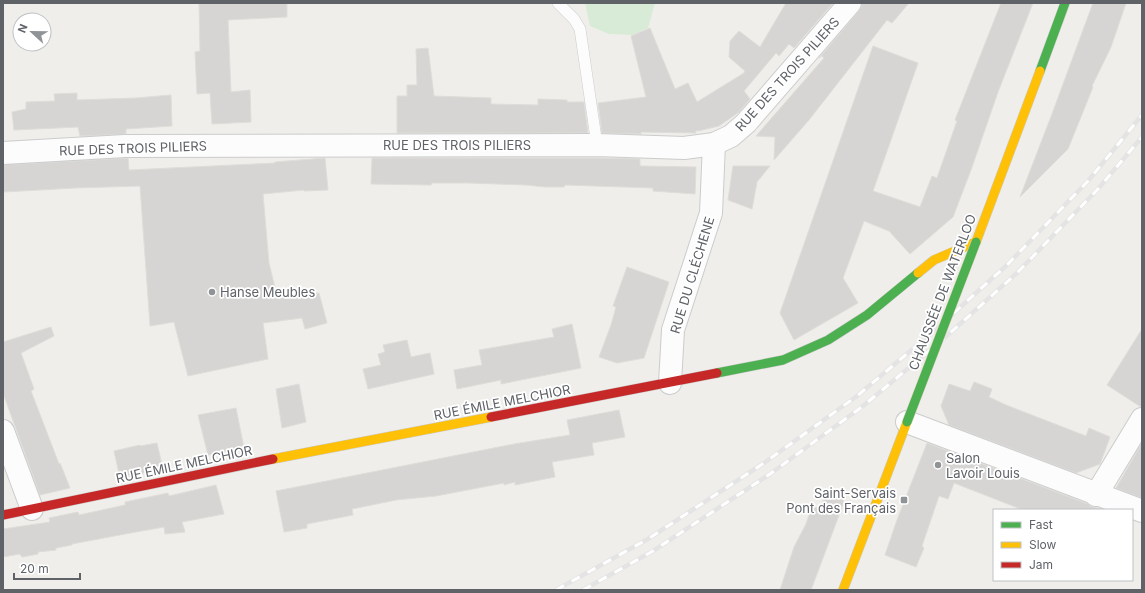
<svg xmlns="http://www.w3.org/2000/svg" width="1145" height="593" font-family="Inter,sans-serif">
<rect width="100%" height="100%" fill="#efeeea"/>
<path fill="#d8ebd6" d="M585,3H655L648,28L632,35L609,34L590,26Z"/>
<g fill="#d6d5d3" stroke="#deddd9">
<path d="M199,3H287V17L228,20L231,92L250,90L251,122L212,124L210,93L197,94L195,52L200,51Z"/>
<path d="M786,3H833L794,48L789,44L779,56L776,53L744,91L750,99L739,112L719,126L698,131L696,130V133L641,132V134L602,133L598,103L646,97L631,36L650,28L675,89L688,83L697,102L744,73L745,71L729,57L730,41L739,31L760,47Z"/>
<path d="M862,3H909L892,23L887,20L809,120L774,160L775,137L756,136L824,58L822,56L819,58L859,11L862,6Z"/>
<path d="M1001,3H1033L998,92L971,170L953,217L910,254L889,231L864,221L843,278L858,303L794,340L780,313L873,46L918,63L873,191L920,207L932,176L937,178L957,121L955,120Z"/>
<path d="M1093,3H1126L1111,47L1092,86L1093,87L1068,149L1020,197L1052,114Z"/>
<path d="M428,48L434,96L491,98V104L538,105V99L567,100V102H584L588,133H397V96H407V85H417L416,49Z"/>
<path d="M77,93V100L136,98L171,95L172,126L126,129V134L80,136L78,127L14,130L12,112L26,109V102L55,101L54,94Z"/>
<path d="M128,158L129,170L275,163V162L325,158L328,190L304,191V190L263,194L269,263L277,296L319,293L327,323L305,329L302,318L263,323L268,359L188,376L174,322L150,326L140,186L75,188L3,192V165Z"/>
<path d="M372,158H597L640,159V166L696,167L695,194L653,191V188L565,185L564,187H545L526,185L468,183H432L431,185L371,184Z"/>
<path d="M733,166H770L757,182L752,209L728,200Z"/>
<path d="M627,267L669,282L644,358L617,363L599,357L611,325L616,307L613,306Z"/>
<path d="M572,324L581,368L501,384V380L457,389L454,370L482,365L479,350L554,337L552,329Z"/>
<path d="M51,327L54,336L21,353L34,389L31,391L59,464L60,463L70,488L40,495L3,393V342Z"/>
<path d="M1142,329V407H1141L1107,385Z"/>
<path d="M407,340L411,357L430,353L434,374L368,389L363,369L381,365L378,354L385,352L383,345Z"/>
<path d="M974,382L992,389L989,397L1006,405L1086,436L1089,428L1110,437L1100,464L1076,473L949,425L941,406L949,384L970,391Z"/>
<path d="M299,384L306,422L282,428L276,389Z"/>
<path d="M236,408L244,448L208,455L198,415Z"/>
<path d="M619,410L625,437L592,443L594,455L552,462L555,477L515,485V482L504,485V483L436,496L396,500L352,509L353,515L307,524V528L284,532L276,491L514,444L570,435L567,420Z"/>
<path d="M157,443L163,469L120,478L114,451L140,445V446Z"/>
<path d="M927,443L1088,504L1090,506L1104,510H1023L954,483L948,499L939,496L922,546L924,548L916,567L885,555L897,520Z"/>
<path d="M1142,443V498L1116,488Z"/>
<path d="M216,485L224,514L182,522L185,532L165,534L164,527L125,534L72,544V545L56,548V550L38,552V554L22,557L20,554L3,557V529L50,522L49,518L78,512L79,515L125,505V502L168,493L169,496Z"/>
<path d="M833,491L841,494L844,502L811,590H780L794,547L806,524L812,506L820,509L825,495Z"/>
</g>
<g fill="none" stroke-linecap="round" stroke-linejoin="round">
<defs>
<path id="lane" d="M558,3L574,19L580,29L597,145"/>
<g id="street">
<path d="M3,153L125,146L597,145L684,148L714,144L731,136L746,123L850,3"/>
<path d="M670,383L673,330L711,213L714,144"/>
<path d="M907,422L1142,511"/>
<path d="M3,431L32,509"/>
<path d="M1096,495L1142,419"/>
</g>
<g id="fast">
<path d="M1040,71L1065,3"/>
<path d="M717,373L783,360L828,340L867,315L918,273"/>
</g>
<g id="slow">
<path d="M976,242L1040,71"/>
<path d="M918,273L934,260L976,242"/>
<path d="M273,459L491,417"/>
<path d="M843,590L907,422"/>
</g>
<g id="jam">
<path d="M491,417L717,373"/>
<path d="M3,515L273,459"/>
</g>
</defs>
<use href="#lane" stroke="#cbcccc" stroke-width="12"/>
<use href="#street" stroke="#cbcccc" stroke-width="24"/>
<use href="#fast" stroke="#cacacb" stroke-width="10"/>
<use href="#slow" stroke="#cacacb" stroke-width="10"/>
<use href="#jam" stroke="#cacacb" stroke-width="10"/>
<use href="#lane" stroke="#fdfcfc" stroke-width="11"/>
<use href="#street" stroke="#fdfcfc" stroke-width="22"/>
<use href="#fast" stroke="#4caf50" stroke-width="9"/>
<use href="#slow" stroke="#ffc107" stroke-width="9"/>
<use href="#jam" stroke="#c62828" stroke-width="9"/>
<defs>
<g id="rail">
<path d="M556,590L648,539L764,463L857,396L934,331L1008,264L1088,181L1142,115"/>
<path d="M583,590L653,551L770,474L863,406L941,341L1017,273L1098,189L1142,137"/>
</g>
</defs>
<use href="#rail" stroke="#e4e4e4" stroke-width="4.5"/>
<use href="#rail" stroke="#fff" stroke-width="3" stroke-dasharray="9" stroke-linecap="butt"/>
<defs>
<path id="fast-bridge" d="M907,422L976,242"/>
</defs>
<use href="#fast-bridge" stroke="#d7ceb8" stroke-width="10" stroke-linecap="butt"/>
<use href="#fast-bridge" stroke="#4caf50" stroke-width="9"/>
</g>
<g fill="#919496" stroke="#fff" stroke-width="1.5">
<circle cx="212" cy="292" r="4"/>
<circle cx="938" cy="465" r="4"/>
<rect x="900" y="496" width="8" height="8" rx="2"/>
</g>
<g text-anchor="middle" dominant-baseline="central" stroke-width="3.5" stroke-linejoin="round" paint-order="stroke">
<g font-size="13" fill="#5f6368" stroke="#fff">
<text transform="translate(787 74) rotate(-48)">RUE DES TROIS PILIERS</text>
<text x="457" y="145">RUE DES TROIS PILIERS</text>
<text transform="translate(133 148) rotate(-2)">RUE DES TROIS PILIERS</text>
<text transform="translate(692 275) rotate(-73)">RUE DU CLÉCHENE</text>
<text transform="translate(942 292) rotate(-69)">CHAUSSÉE DE WATERLOO</text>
<text transform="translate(502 402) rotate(-11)">RUE ÉMILE MELCHIOR</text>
<text transform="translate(184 464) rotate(-12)">RUE ÉMILE MELCHIOR</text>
</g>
<g font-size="13" fill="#5f6368" stroke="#fff" text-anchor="start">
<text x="220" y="292">Hanse Meubles</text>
<text x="946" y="458">Salon<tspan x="946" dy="15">Lavoir Louis</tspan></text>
<text x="896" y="493" text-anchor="end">Saint-Servais<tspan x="896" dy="15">Pont des Français</tspan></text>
</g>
</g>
<rect width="1145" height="593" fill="none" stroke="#5f6368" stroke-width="8"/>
<rect x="993" y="509" width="140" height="72" fill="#ffffff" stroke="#bfc1c3"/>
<rect x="1001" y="522" width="20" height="6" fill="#4caf50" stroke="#bfc1c3"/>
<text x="1029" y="529" font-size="12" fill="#5f6368">Fast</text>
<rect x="1001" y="542" width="20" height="6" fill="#ffc107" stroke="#bfc1c3"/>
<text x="1029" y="549" font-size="12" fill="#5f6368">Slow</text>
<rect x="1001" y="562" width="20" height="6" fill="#c62828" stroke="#bfc1c3"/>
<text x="1029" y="569" font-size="12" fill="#5f6368">Jam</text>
<g transform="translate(32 32) rotate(292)"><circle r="19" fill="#ffffff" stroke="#bfc1c3"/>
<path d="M0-3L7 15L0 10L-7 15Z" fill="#919496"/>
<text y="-6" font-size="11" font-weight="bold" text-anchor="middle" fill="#5f6368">N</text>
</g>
<path d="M14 573v6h66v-6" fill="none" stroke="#5f6368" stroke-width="2"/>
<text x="20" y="573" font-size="12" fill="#5f6368" stroke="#ffffff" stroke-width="3" paint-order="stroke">20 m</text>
</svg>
